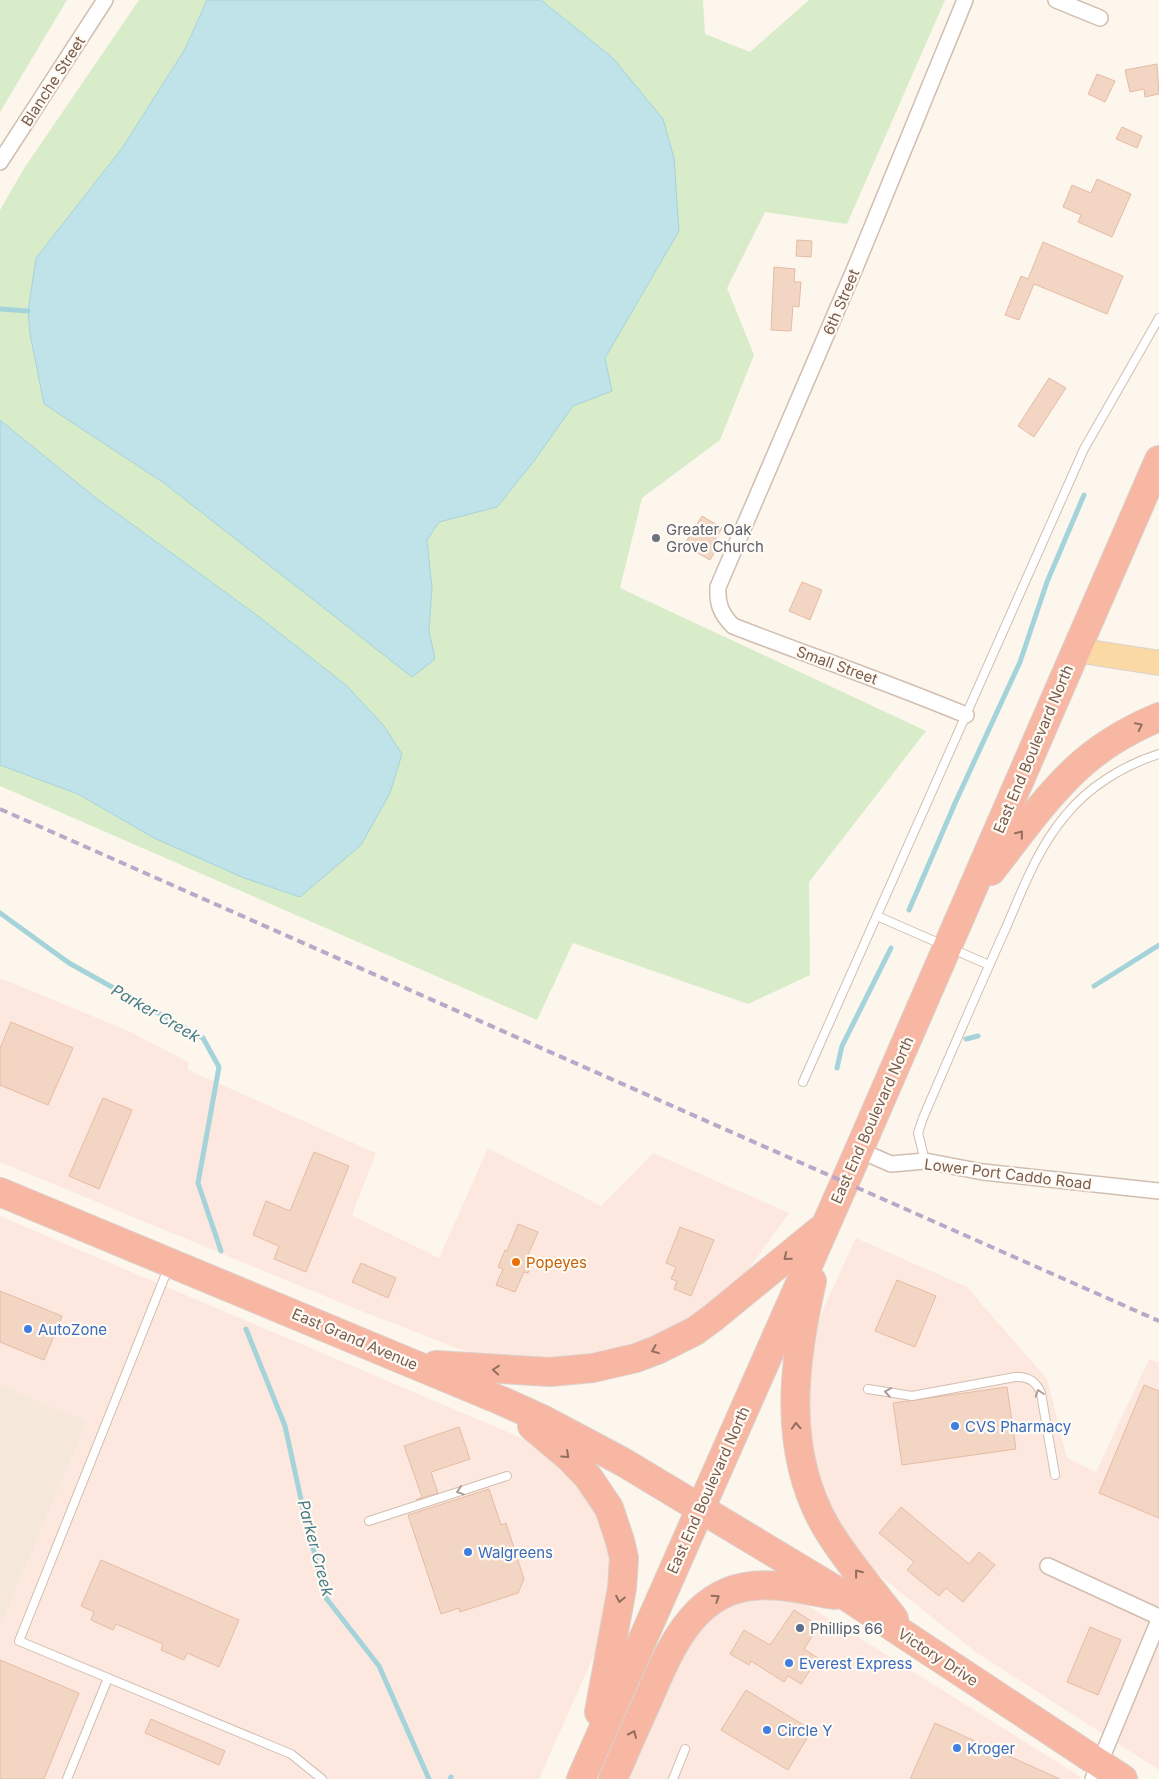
<svg xmlns="http://www.w3.org/2000/svg" width="1159" height="1779" font-family="Inter,sans-serif">
<rect width="100%" height="100%" fill="#fdf6ec"/>
<path fill="#f5e8da" d="M0,1385L88,1421L2,1623L0,1622Z"/>
<g fill="#fde8e0">
<path d="M0,978L131,1032L188,1062V1070L376,1153L352,1215L439,1258L488,1148L601,1206L653,1153L789,1213L733,1291L651,1342L562,1360L475,1355L356,1309L0,1162Z"/>
<path d="M0,1216L538,1445L578,1477L607,1526L616,1576L603,1635L539,1779H0V1622L2,1623L88,1421L0,1385Z"/>
<path d="M856,1238L967,1287L1047,1379L1067,1458L1096,1472L1149,1359L1159,1363V1604L1150,1626L1159,1630V1770L977,1653L864,1563L822,1504L805,1430L806,1346Z"/>
<path d="M741,1592L791,1595L1081,1777L1080,1779H621L688,1635Z"/>
</g>
<g fill="#d8ecc9">
<path d="M0,0H67L0,112Z"/>
<path d="M139,0H207L185,49L123,147L36,258L28,311L30,334L44,404L435,659L429,631L432,588L427,540L439,522L497,507L534,461L573,405L611,391L605,358L679,231L613,58L541,0H703L705,34L750,52L809,0H945L847,224L765,212L727,288L754,355L720,440L642,498L620,588L926,731L809,882L810,975L748,1004L573,943L537,1020L0,786V765L78,794L154,838L244,878L347,686L258,616L96,498L0,420V210L23,170Z"/>
</g>
<g fill="#bfe3e8" stroke="#a5d3da">
<path d="M207,0H541L613,58L663,119L674,158L679,231L605,358L612,391L573,406L534,461L497,507L439,522L427,540L432,588L429,631L435,659L412,677L164,483L44,404L30,334L28,311L36,258L123,147L185,49Z"/>
<path d="M0,420L96,498L258,616L347,686L384,726L402,754L390,793L361,845L300,897L244,878L154,838L78,794L0,765Z"/>
</g>
<g fill="none" stroke-linecap="round" stroke-linejoin="round">
<g stroke="#a5d3da" stroke-width="5">
<path d="M0,309L28,311"/>
<path d="M909,910L956,801L1020,662L1047,582L1084,495"/>
<path d="M0,913L69,963L203,1038L219,1067L198,1183L221,1251"/>
<path d="M1094,986L1159,945"/>
<path d="M966,1039L978,1036"/>
<path d="M837,1068L842,1046L891,948"/>
<path d="M246,1329L285,1426L304,1513L326,1598L379,1666L429,1779"/>
<path d="M450,1779L451,1777"/>
</g>
</g>
<g fill="#f3d5c3" stroke="#e6bba3">
<path d="M1157,64L1159,94L1145,97L1144,89L1130,92L1125,70Z"/>
<path d="M1097,74L1115,81L1105,102L1088,94Z"/>
<path d="M1122,127L1142,136L1137,148L1116,139Z"/>
<path d="M1097,179L1131,194L1112,237L1078,222L1081,215L1063,207L1072,185L1091,193Z"/>
<path d="M797,240L812,241L811,257L796,256Z"/>
<path d="M1043,242L1123,276L1107,314L1034,284L1019,320L1005,315L1021,276L1028,279Z"/>
<path d="M774,267L795,269L794,282H801L799,307L793,306L791,331L771,330Z"/>
<path d="M1049,378L1066,388L1034,437L1018,426Z"/>
<path d="M702,516L722,528L712,545L717,548L710,560L684,545Z"/>
<path d="M802,582L822,590L810,620L789,611Z"/>
<path d="M11,1022L73,1048L48,1105L0,1085V1048Z"/>
<path d="M103,1098L132,1110L99,1189L69,1176Z"/>
<path d="M314,1152L349,1166L306,1272L274,1259L279,1246L253,1235L266,1201L290,1211Z"/>
<path d="M518,1224L538,1232L528,1255L534,1258L528,1273L524,1272L515,1292L496,1285L503,1269L498,1267L505,1250L507,1251Z"/>
<path d="M680,1227L714,1240L691,1296L674,1289L677,1281L671,1279L676,1267L666,1263Z"/>
<path d="M361,1263L396,1278L388,1298L352,1282Z"/>
<path d="M897,1280L936,1296L915,1347L875,1331Z"/>
<path d="M0,1291L62,1316L44,1360L0,1342Z"/>
<path d="M1144,1385L1159,1391V1518L1099,1493Z"/>
<path d="M1007,1387L1016,1449L902,1465L893,1403Z"/>
<path d="M459,1427L470,1459L431,1472L438,1493L416,1500L422,1497L404,1446Z"/>
<path d="M489,1489L501,1525L506,1523L524,1579L518,1593L460,1612L459,1608L441,1614L408,1515Z"/>
<path d="M901,1507L969,1564L979,1552L995,1565L963,1602L946,1588L939,1596L907,1570L914,1562L879,1533Z"/>
<path d="M101,1560L239,1620L219,1667L187,1653L184,1660L161,1650L163,1644L116,1624L113,1630L91,1620L94,1612L81,1606Z"/>
<path d="M794,1610L819,1626L804,1649L818,1658L801,1684L788,1676L784,1682L751,1661L749,1665L730,1654L744,1630L770,1645Z"/>
<path d="M1090,1627L1121,1640L1098,1695L1067,1682Z"/>
<path d="M0,1660L79,1693L44,1779H0Z"/>
<path d="M746,1690L812,1730L788,1770L721,1730Z"/>
<path d="M151,1719L225,1751L219,1765L145,1733Z"/>
<path d="M935,1723L1060,1779H910Z"/>
</g>
<g fill="none" stroke-linecap="round" stroke-linejoin="round">
<defs>
<g id="lane">
<path d="M877,916L989,965"/>
<path d="M803,1082L1084,449L1159,318"/>
<path d="M925,1161L918,1133L923,1118C950,1055 977,992 1005,930C1022,891 1037,849 1065,816C1088,787 1124,765 1159,754"/>
<path d="M169,1266L19,1641L291,1754L322,1779"/>
<path d="M868,1389L912,1396L1015,1377C1028,1376 1036,1381 1041,1393L1055,1475"/>
<path d="M369,1521L507,1476"/>
<path d="M67,1779L108,1678"/>
<path d="M673,1779L685,1749"/>
</g>
<g id="street">
<path d="M965,0L858,261L718,587C717,604 721,614 733,626C811,656 889,683 966,715"/>
<path d="M1056,0L1100,18"/>
<path d="M0,162L105,0"/>
<path d="M859,1150L891,1164L925,1161L983,1172L1159,1191"/>
<path d="M1048,1566L1159,1617"/>
<path d="M1093,1779L1159,1620"/>
</g>
<path id="primary" d="M1076,650L1159,663"/>
<g id="highway">
<path d="M991,871C1017,838 1044,799 1075,770C1099,747 1128,730 1159,717"/>
<path d="M0,1192L502,1401L544,1420L623,1462L849,1598L1123,1779"/>
<path d="M812,1281C793,1363 782,1451 826,1527C845,1559 871,1589 894,1619"/>
<path d="M436,1365L550,1372L593,1368L636,1358L657,1350L695,1331L714,1317L820,1230"/>
<path d="M532,1426L570,1458L588,1477L609,1508L620,1541L624,1558L622,1588L599,1712"/>
<path d="M581,1779L859,1150L1159,460"/>
<path d="M613,1779C624,1753 635,1728 647,1702C667,1656 689,1597 745,1587C774,1581 807,1591 835,1595"/>
</g>
</defs>
<use href="#lane" stroke="#d1beb0" stroke-width="10"/>
<use href="#street" stroke="#d1beb0" stroke-width="18"/>
<use href="#primary" stroke="#dad1cd" stroke-width="26"/>
<use href="#highway" stroke="#dad1cd" stroke-width="30"/>
<use href="#lane" stroke="#fff" stroke-width="8"/>
<use href="#street" stroke="#fff" stroke-width="15"/>
<use href="#primary" stroke="#fbd9a5" stroke-width="24"/>
<use href="#highway" stroke="#f7b7a3" stroke-width="28"/>
<path stroke="#b9a8c9" stroke-width="4" stroke-dasharray="8 5" stroke-linecap="butt" d="M0,809L1159,1321"/>
</g>
<defs><path id="oneway-chevron" d="M-2-3.5L2.5 0L-2 3.5" fill="none" stroke-width="1.6" stroke-linecap="round" stroke-linejoin="round" transform="scale(1.25)"/></defs>
<g stroke="#936e5e">
<use href="#oneway-chevron" transform="translate(1139 726) rotate(-26)"/>
<use href="#oneway-chevron" transform="translate(1020 834) rotate(-51)"/>
<use href="#oneway-chevron" transform="translate(787 1257) rotate(140)"/>
<use href="#oneway-chevron" transform="translate(655 1350) rotate(158)"/>
<use href="#oneway-chevron" transform="translate(496 1370) rotate(-176)"/>
<use href="#oneway-chevron" transform="translate(796 1426) rotate(-93)"/>
<use href="#oneway-chevron" transform="translate(566 1455) rotate(42)"/>
<use href="#oneway-chevron" transform="translate(858 1573) rotate(-128)"/>
<use href="#oneway-chevron" transform="translate(716 1598) rotate(-33)"/>
<use href="#oneway-chevron" transform="translate(620 1599) rotate(101)"/>
<use href="#oneway-chevron" transform="translate(633 1734) rotate(-66)"/>
</g>
<g stroke="#af9d94">
<use href="#oneway-chevron" transform="translate(888 1392) rotate(-171)"/>
<use href="#oneway-chevron" transform="translate(1039 1393) rotate(-108)"/>
<use href="#oneway-chevron" transform="translate(460 1491) rotate(162)"/>
</g>
<circle fill="#6b7280" stroke="#fffaf3" stroke-width="2" cx="656" cy="538" r="5"/>
<circle fill="#e8710a" stroke="#fffaf3" stroke-width="2" cx="516" cy="1262" r="5"/>
<g fill="#3f7fe0" stroke="#fffaf3" stroke-width="2">
<circle cx="28" cy="1329" r="5"/>
<circle cx="955" cy="1426" r="5"/>
<circle cx="468" cy="1552" r="5"/>
<circle cx="789" cy="1663" r="5"/>
<circle cx="767" cy="1730" r="5"/>
<circle cx="957" cy="1748" r="5"/>
</g>
<circle fill="#5c6f8a" stroke="#fffaf3" stroke-width="2" cx="800" cy="1628" r="5"/>
<g text-anchor="middle" dominant-baseline="central" stroke-width="4.5" stroke-linejoin="round" paint-order="stroke">
<g font-size="15" fill="#7a5c4d" stroke="#fffaf3">
<text transform="translate(53 81) rotate(-57)">Blanche Street</text>
<text transform="translate(841 302) rotate(-67)">6th Street</text>
<text transform="translate(837 665) rotate(20)">Small Street</text>
<text transform="translate(1033 749) rotate(-67)">East End Boulevard North</text>
<text transform="translate(872 1120) rotate(-66)">East End Boulevard North</text>
<text transform="translate(1008 1174) rotate(7)">Lower Port Caddo Road</text>
<text transform="translate(355 1339) rotate(23)">East Grand Avenue</text>
<text transform="translate(708 1490) rotate(-66)">East End Boulevard North</text>
<text transform="translate(938 1657) rotate(33)">Victory Drive</text>
</g>
<g font-size="15" fill="#5b616d" stroke="#fffaf3" text-anchor="start">
<text x="666" y="529">Greater Oak<tspan x="666" dy="17">Grove Church</tspan></text>
</g>
<g font-size="15" fill="#c56008" stroke="#fffaf3" text-anchor="start">
<text x="526" y="1262">Popeyes</text>
</g>
<g font-size="15" fill="#366cbe" stroke="#fffaf3" text-anchor="start">
<text x="38" y="1329">AutoZone</text>
<text x="965" y="1426">CVS Pharmacy</text>
<text x="478" y="1552">Walgreens</text>
<text x="799" y="1663">Everest Express</text>
<text x="777" y="1730">Circle Y</text>
<text x="967" y="1748">Kroger</text>
</g>
<g font-size="15" fill="#4e5e75" stroke="#fffaf3" text-anchor="start">
<text x="810" y="1628">Phillips 66</text>
</g>
<g font-size="16" font-style="italic" fill="#437c86" stroke="#fffaf3">
<text transform="translate(156 1013) rotate(30)">Parker Creek</text>
<text transform="translate(316 1548) rotate(75)">Parker Creek</text>
</g>
</g>
</svg>
